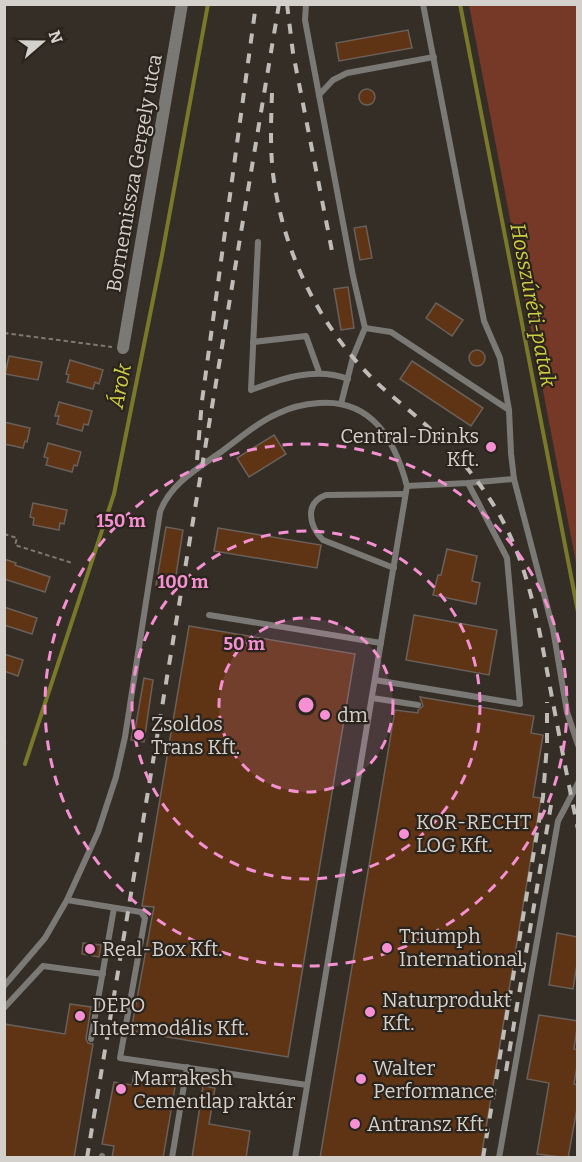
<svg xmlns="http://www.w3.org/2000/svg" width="582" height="1162" font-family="Bitter,serif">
<rect width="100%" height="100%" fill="#342e26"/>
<path fill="#763827" d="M469,5H577V568Z"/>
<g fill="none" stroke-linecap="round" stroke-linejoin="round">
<g stroke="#797929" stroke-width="4">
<path d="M460,4L578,612"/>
<path d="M25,764L114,494L162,255L208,4"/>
</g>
</g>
<g fill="#5f3414" stroke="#6a605a" stroke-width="1.5">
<path d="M408,30L412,48L339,61L336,43Z"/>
<circle cx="367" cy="97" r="8"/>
<path d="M366,226L372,258L360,260L354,228Z"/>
<path d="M348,287L354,328L341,330L334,289Z"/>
<path d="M436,303L463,320L452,336L426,318Z"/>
<circle cx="477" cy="358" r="8"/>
<path d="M9,356L42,362L38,380L5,374Z"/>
<path d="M70,360L103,370L99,384L95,382L93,389L67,382L69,375L66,374Z"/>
<path d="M412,361L483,408L471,426L400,379Z"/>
<path d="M59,402L92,411L88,425L84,424L82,431L57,424L59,416H55Z"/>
<path d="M4,422L30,428L27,442L25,441L23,448L4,444Z"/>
<path d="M274,435L286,454L249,477L237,458Z"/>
<path d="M48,443L81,452L77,466L74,465L72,472L46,465L48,458L44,457Z"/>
<path d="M33,503L67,510L64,524L60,523L59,530L33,525L34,518L30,517Z"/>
<path d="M166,527L183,530L174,588L156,585Z"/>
<path d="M218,528L321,545L317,568L214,551Z"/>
<path d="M447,549L477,556L472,581L480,583L476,604L433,595L438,575H441Z"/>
<path d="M4,559L16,563L15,565L50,577L45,592L4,579Z"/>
<path d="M4,607L37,618L32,634L4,625Z"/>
<path d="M414,615L497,630L489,675L406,660Z"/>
<path d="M189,626L355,654L288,1057L131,1031L154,907L142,906Z"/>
<path d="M4,654L23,660L18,676L4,671Z"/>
<path d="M144,678L153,680L144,742L131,740L133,729L135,730Z"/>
<path d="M420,697L534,716L531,733L543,735L533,797L541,798L481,1158H320L395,710L418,713V710L423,706Z"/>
<path d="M557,933L578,937V958L573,989L549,985Z"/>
<path d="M83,943L101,945L99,957L82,954Z"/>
<path d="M70,1004L91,1007L86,1039L88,1043L93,1044L74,1158H4V1024L65,1034Z"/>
<path d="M539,1015L578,1021L574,1049L578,1050V1060L574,1084L578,1085V1103L568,1158L537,1154L549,1083L527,1079Z"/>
<path d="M134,1073L176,1081L163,1158H112L114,1146L102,1144L114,1082L132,1085Z"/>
<path d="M203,1086L215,1088L209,1124L250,1131L246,1158H192Z"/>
</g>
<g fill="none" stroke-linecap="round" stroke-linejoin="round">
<g stroke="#7d7872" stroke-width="2" stroke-dasharray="4.5 3" stroke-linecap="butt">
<path d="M4,333L112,347"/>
<path d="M4,534L17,538L15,545L72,563"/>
<path d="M4,742L6,743"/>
</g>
<g stroke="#7b7975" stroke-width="6">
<path d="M306,4L305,20L310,47L353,276L365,328L353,357L341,404"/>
<path d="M423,4L484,321L500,358L509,410"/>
<path d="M319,95L333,80L347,73L434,57"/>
<path d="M258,242L251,390C283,378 315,367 348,379"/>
<path d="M365,328L391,332L509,410L511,453L514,479L553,629L567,712L578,745"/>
<path d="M253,342L306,336L319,372"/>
<path d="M407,486L468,483L514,479"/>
<path d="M394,568L323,540C309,526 304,503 326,495L405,494"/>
<path d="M209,615L381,643"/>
<path d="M375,680L520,704L507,558L468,483"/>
<path d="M372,698L418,705"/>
<path d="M67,900L141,912L145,918L120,1058L307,1085"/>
<path d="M4,986L45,938L67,900L98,832L116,777L125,737L160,512C170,484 198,468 221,452C240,438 258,422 279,413C291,407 306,404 319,403C373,399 395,441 407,486L295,1158"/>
<path d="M4,1008L43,966L103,974"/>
<path d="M91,1039L114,908"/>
<path d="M101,1158L102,1156"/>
<path d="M172,1158L187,1067"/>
<path d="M499,1158L558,821L578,783"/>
</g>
<path stroke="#7b7975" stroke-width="12" d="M123,348L182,4"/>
<g stroke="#bfbbb6" stroke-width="4" stroke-dasharray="10 10" stroke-linecap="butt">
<path d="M287,4L293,53L333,256"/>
<path d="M272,93C271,120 270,147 273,174C283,252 319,327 376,382C392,397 411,411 427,426C455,452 480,481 499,514C529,567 539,627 550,687C559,734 568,782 578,829"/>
<path d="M197,460L202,401L256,4"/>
<path d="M506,1071L551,805"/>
<path d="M87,1158L279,4"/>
<path d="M483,1158L543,797L547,744V702"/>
</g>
</g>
<circle cx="306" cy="705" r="87" fill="#f591d2" fill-opacity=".12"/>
<g fill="none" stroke="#f591d2" stroke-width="3" stroke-dasharray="10 8">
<circle cx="306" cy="705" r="87"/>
<circle cx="306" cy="705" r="174"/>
<circle cx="306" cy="705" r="261"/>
</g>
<g fill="#f591d2" stroke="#2a241d" stroke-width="2">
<circle cx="491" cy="447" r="6"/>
<circle cx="325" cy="715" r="6"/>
<circle cx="139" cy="735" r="6"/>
<circle cx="404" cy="834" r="6"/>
<circle cx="387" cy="948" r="6"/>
<circle cx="90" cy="949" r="6"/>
<circle cx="370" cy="1012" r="6"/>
<circle cx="80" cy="1016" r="6"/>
<circle cx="361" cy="1079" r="6"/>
<circle cx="121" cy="1089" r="6"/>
<circle cx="355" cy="1124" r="6"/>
</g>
<g text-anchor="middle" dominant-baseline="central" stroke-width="4.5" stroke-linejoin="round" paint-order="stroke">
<g font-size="20" fill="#d4d0cc" stroke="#2a241d">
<text transform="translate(134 173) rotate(-80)">Bornemissza Gergely utca</text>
</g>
<g font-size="20" fill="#d4d0cc" stroke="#2a241d" text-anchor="start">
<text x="479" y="436" text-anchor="end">Central-Drinks<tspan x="479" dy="23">Kft.</tspan></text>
<text x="337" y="715">dm</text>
<text x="151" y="724">Zsoldos<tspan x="151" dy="23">Trans Kft.</tspan></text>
<text x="416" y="822">KOR-RECHT<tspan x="416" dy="23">LOG Kft.</tspan></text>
<text x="399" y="936">Triumph<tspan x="399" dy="23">International</tspan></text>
<text x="102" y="949">Real-Box Kft.</text>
<text x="382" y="1000">Naturprodukt<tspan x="382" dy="23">Kft.</tspan></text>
<text x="92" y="1005">DEPO<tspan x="92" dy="23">Intermodális Kft.</tspan></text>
<text x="373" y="1068">Walter<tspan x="373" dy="23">Performance</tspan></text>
<text x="133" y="1078">Marrakesh<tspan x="133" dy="23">Cementlap raktár</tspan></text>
<text x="367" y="1124">Antransz Kft.</text>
</g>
<g font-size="21" font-style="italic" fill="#cfce42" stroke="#2a241d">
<text transform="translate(533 305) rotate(79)">Hosszúréti-patak</text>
<text transform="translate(120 386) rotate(-79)">Árok</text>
</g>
</g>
<circle cx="306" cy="705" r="9" fill="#f591d2" stroke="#2a241d" stroke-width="3"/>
<g font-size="18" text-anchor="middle" font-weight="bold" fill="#f591d2" stroke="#2a241d" stroke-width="4.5" stroke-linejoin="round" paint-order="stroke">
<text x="121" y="527">150 m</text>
<text x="183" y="588">100 m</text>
<text x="244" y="650">50 m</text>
</g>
<rect width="582" height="1162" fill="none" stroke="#d4d0cc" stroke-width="12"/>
<g transform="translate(42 42) rotate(70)" stroke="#2a241d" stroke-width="4.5" paint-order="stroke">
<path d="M0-4.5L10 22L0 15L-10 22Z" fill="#d4d0cc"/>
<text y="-9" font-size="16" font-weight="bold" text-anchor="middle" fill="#d4d0cc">N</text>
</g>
</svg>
